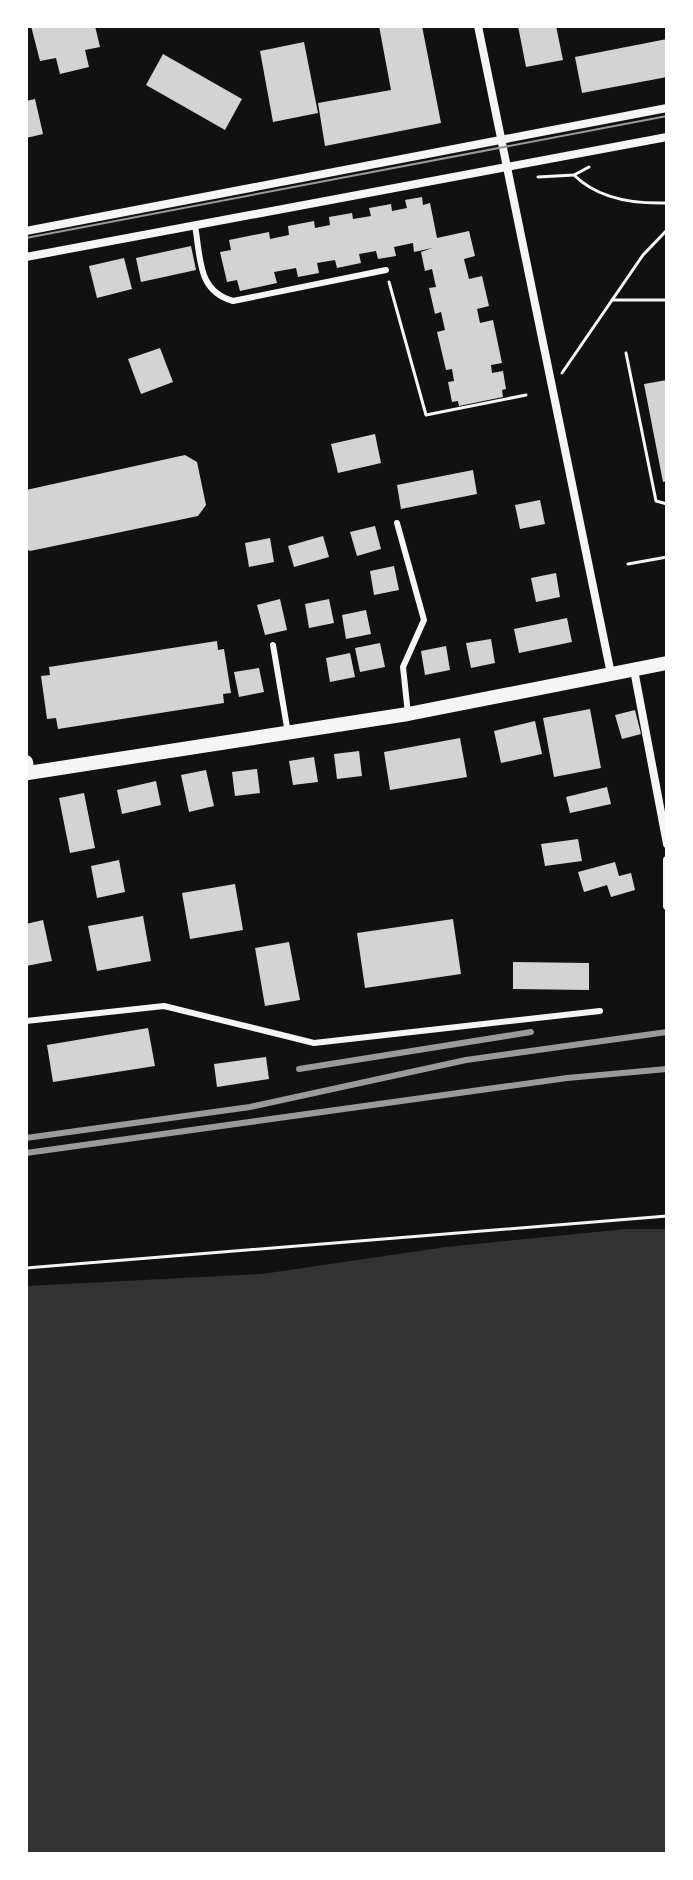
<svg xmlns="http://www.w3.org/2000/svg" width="693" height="1880" font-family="Manrope,sans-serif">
<rect width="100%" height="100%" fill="#111"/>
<path fill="#333" d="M626,1229H667V1854H26V1286L262,1274L446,1247Z"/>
<g fill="#d3d3d3">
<path d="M31,26H95L100,47L85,50L89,67L60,74L56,58L40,61Z"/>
<path d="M379,26H422L441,123L325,146L318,103L391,90Z"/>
<path d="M518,26H556L563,60L526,67Z"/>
<path d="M667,39V77L582,93L575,57Z"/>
<path d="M304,42L318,113L273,122L260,51Z"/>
<path d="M163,54L242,99L225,130L146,85Z"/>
<path d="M35,99L43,134L26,138V101Z"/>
<path d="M422,197L423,205L430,203L437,238L469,231L475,256L464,259L469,279L482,276L489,306L477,309L480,323L493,320L502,363L491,365L492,373L503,371L506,389L502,390L503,397L459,406L458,401L452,402L448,382L454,381L452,369L446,370L437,332L445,330L441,312L435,314L429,288L436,287L432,269L425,271L421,252L432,248L414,252L413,243L394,247L396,256L378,259L376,251L359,254L361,263L337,268L335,260L317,263L319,273L298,277L296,268L274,272L277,283L240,291L237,280L227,282L220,252L231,250L229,240L269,232L270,239L289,235L288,226L314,221L315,228L330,225L329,217L352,213L353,219L371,216L369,208L391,204L392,211L407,208L405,200Z"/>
<path d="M191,246L196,270L141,282L136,258Z"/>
<path d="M124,258L132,289L97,298L89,266Z"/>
<path d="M160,348L173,382L141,394L128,359Z"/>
<path d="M667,380V481L663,482L644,384Z"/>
<path d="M375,434L381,463L338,473L331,444Z"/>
<path d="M185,455L197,462L206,505L198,516L30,551L26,549V490Z"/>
<path d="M473,470L477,494L401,509L397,485Z"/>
<path d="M540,500L545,524L520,529L515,505Z"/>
<path d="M375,526L381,549L357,556L350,532Z"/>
<path d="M323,536L329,557L294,567L288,546Z"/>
<path d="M270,538L274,562L249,567L245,543Z"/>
<path d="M394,566L399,590L374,595L370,571Z"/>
<path d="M556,573L560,597L536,602L531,578Z"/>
<path d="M280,599L287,630L265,635L257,605Z"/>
<path d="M329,599L334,623L309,628L305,604Z"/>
<path d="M366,610L371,634L346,639L342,615Z"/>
<path d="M567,618L572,642L519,653L514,629Z"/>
<path d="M491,639L495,663L471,668L466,643Z"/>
<path d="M217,641L218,650L224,649L231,693L223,694L224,703L58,729L56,718L47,719L41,676L50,675L49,667Z"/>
<path d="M380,643L385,667L360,672L355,648Z"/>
<path d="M446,646L450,670L425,675L421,651Z"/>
<path d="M350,653L355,677L330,682L326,658Z"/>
<path d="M259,668L264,692L239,697L234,672Z"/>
<path d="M590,709L601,768L554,777L543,718Z"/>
<path d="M635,710L641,734L622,739L615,715Z"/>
<path d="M535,721L542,754L501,763L494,731Z"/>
<path d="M460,738L467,777L390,790L384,752Z"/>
<path d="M359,751L362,776L337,779L334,754Z"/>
<path d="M314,757L318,782L293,785L289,761Z"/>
<path d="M257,769L260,793L235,796L232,772Z"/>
<path d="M206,770L214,806L189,812L181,775Z"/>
<path d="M156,781L161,805L122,814L117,790Z"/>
<path d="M607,787L611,804L570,813L566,797Z"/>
<path d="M84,793L95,848L70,853L59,798Z"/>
<path d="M578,839L582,861L545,866L541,844Z"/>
<path d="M119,860L125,892L97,898L91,866Z"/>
<path d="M615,862L619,876L631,873L635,890L611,897L607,885L584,892L578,872Z"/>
<path d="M235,884L243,930L190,939L182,893Z"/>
<path d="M143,916L151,961L97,971L88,926Z"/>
<path d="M453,919L461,974L365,988L357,933Z"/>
<path d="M43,920L52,961L26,966V924Z"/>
<path d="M289,942L300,1000L265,1006L255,948Z"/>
<path d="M513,962L589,963V990L513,989Z"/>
<path d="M148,1028L155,1066L53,1082L47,1045Z"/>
<path d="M266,1057L269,1079L217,1087L214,1064Z"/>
</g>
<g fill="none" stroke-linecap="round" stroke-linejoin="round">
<g stroke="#f5f5f5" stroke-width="3">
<path d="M574,175C598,199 635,204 667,203"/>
<path d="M538,177L574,175L589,167"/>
<path d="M389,282L426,415L526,395"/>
<path d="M612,300H667"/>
<path d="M626,353L656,501L667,504"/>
<path d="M562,373L643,255L667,230"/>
<path d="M628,564L667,557"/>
<path d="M26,1268L667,1216"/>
</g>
<g stroke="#f5f5f5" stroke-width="6">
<path d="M195,226C201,258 197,291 233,301L386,270"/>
<path d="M397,523L424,620L403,667L408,714"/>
<path d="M273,645L288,733"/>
<path d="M26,1021L164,1006L314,1043L600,1011"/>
</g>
<g stroke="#f5f5f5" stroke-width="8">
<path d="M478,26L611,674"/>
<path d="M26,231L667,108"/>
<path d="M26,257L667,137"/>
<path d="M634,670L667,844"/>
<path d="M667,860V906"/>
</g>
<path stroke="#f5f5f5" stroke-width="14" d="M26,762L28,773L408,714L667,663"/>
<path stroke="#9a9a9a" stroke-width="2" d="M26,238L667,116"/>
<g stroke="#9a9a9a" stroke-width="6">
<path d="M299,1069L531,1032"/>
<path d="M26,1138L250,1107L466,1060L667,1032"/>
<path d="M26,1153L567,1078L667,1069"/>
</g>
</g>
<rect width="693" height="1880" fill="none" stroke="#ffffff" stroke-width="56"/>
</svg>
